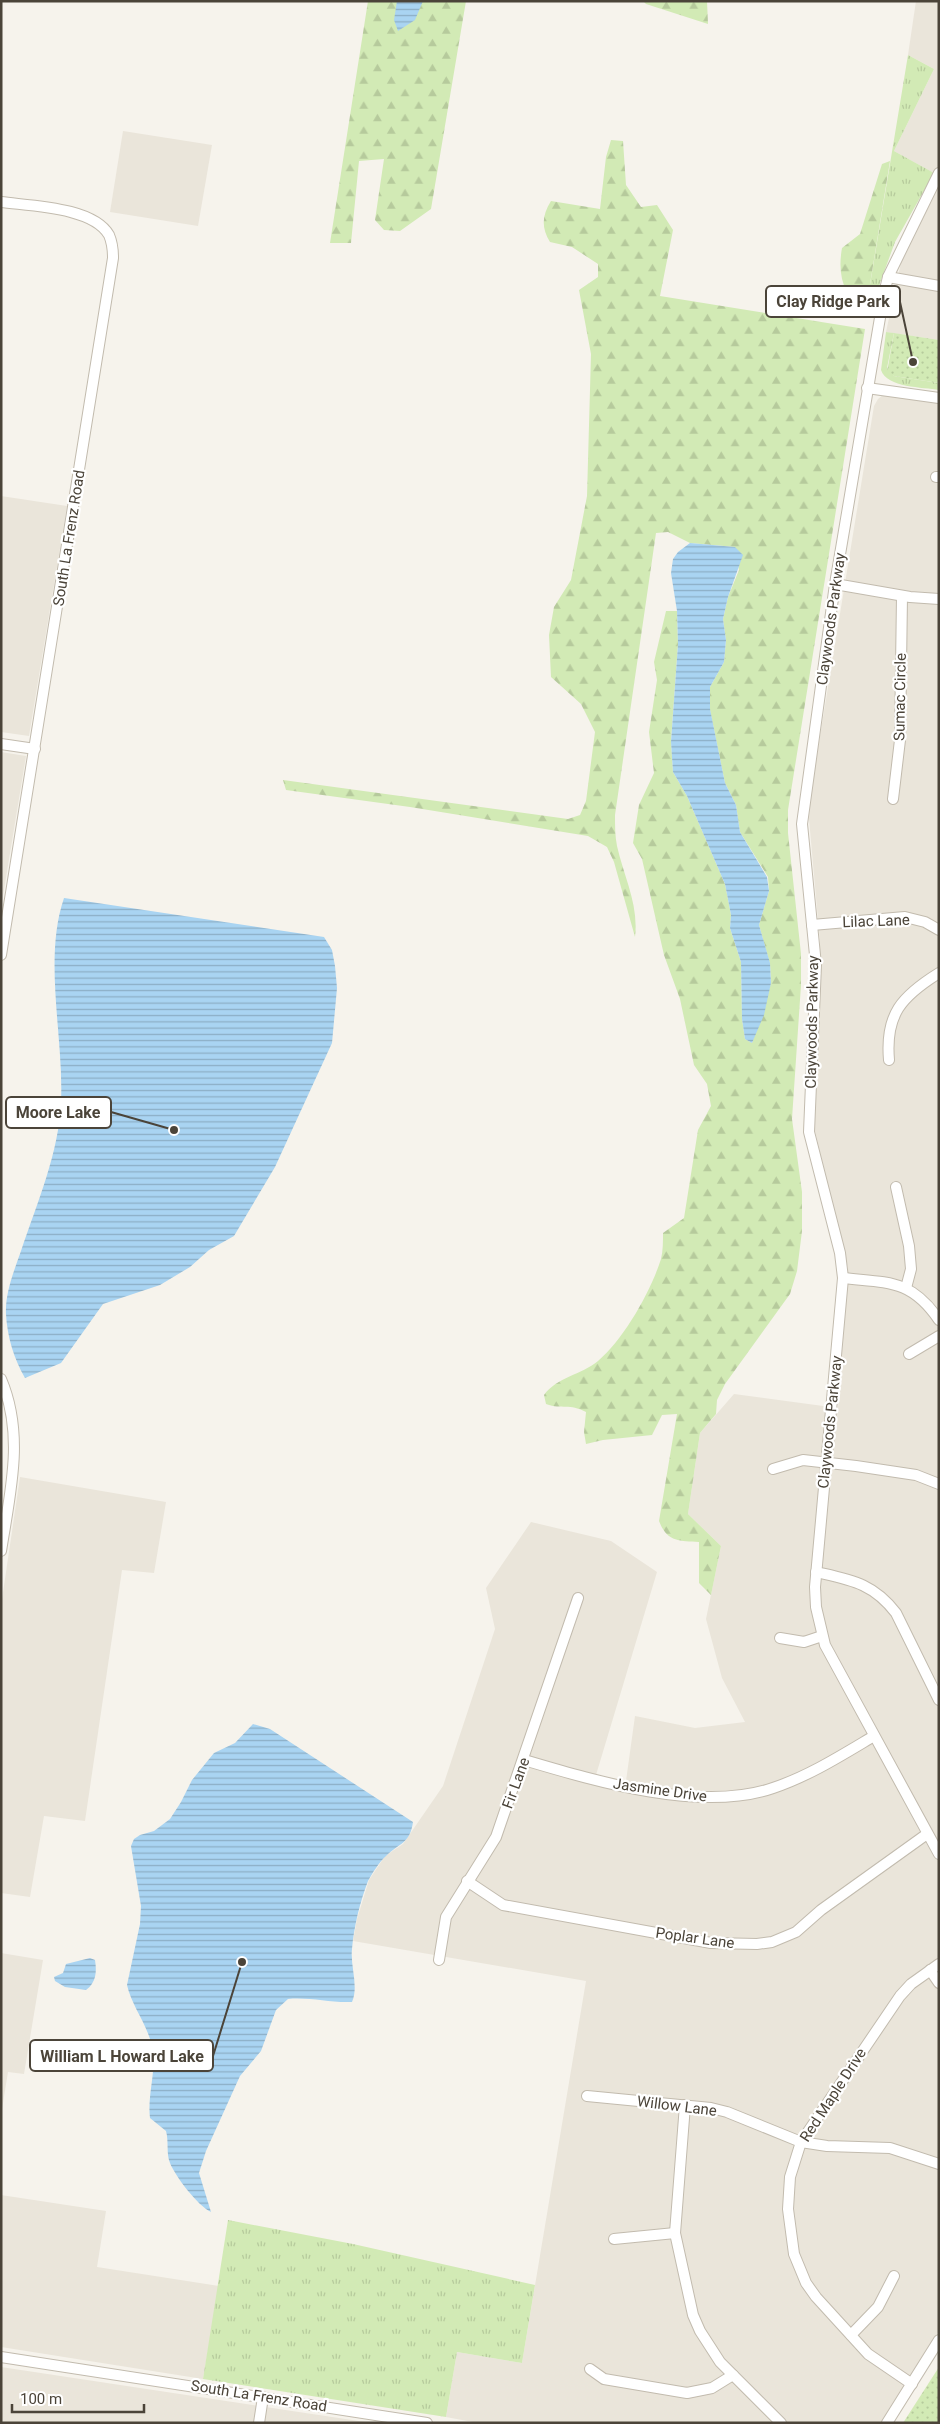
<svg xmlns="http://www.w3.org/2000/svg" width="940" height="2424" font-family="Roboto,sans-serif">
<defs>
<pattern id="grass-tufts" width="24" height="20" patternUnits="userSpaceOnUse" patternTransform="scale(1.25)"><rect width="24" height="20" fill="#d2eab5"/><path d="M3 7l-1-3M5 7V3M7 7l1-3M15 17l-1-3M17 17v-4M19 17l1-3" fill="none" stroke="#b6ca9c"/></pattern>
<pattern id="forest-firs" width="22" height="20" patternUnits="userSpaceOnUse" patternTransform="scale(1.25)"><rect width="22" height="20" fill="#d2eab5"/><path d="M5 1l3.5 6h-7zM16 11l3.5 6h-7z" fill="#b6ca9c"/></pattern>
<pattern id="park-dots" width="8" height="8" patternUnits="userSpaceOnUse" patternTransform="scale(1.25)"><rect width="8" height="8" fill="#d2eab5"/><path d="M2 2h.1M6 6h.1" fill="none" stroke="#b6ca9c" stroke-width="1.8" stroke-linecap="round"/></pattern>
<pattern id="water-rules" width="6" height="5" patternUnits="userSpaceOnUse" patternTransform="scale(1.25)"><rect width="6" height="5" fill="#a9d4f2"/><path d="M0 2.5h6" fill="none" stroke="#8caec5"/></pattern>
</defs>
<rect width="100%" height="100%" fill="#f6f3ec"/>
<g fill="#eae5da">
<path d="M916,1H939V176L894,151L934,69L908,55Z"/>
<path d="M123,131L212,145L198,226L110,212Z"/>
<path d="M939,186V340L886,332L903,253Z"/>
<path d="M883,395L939,402V2331L882,2423H478L446,2417L457,2352L522,2363L586,1981L353,1941L357,1919L369,1880L385,1856L403,1844L443,1786L495,1629L486,1588L531,1522L611,1541L657,1572L596,1775L626,1781L635,1716L695,1728L745,1722L722,1678L706,1619L721,1546L688,1514L700,1433L734,1394L838,1408L848,1268L814,1127L820,942L809,819L810,797L874,406L878,399Z"/>
<path d="M1,496L67,506L29,736L1,732Z"/>
<path d="M1,752L26,756L1,908Z"/>
<path d="M20,1477L166,1502L154,1573L122,1570L85,1821L44,1816L30,1897L1,1893V1606Z"/>
<path d="M1,1953L43,1960L24,2074L8,2072L1,2115Z"/>
<path d="M1,2195L106,2211L97,2267L219,2286L203,2379L1,2347Z"/>
<path d="M1,2367L372,2423H1Z"/>
</g>
<g fill="url(#grass-tufts)">
<path d="M908,55L934,69L894,151L934,173L895,242L880,283L874,316L865,315Z"/>
<path d="M886,332L894,333L887,368L894,376L939,383V390C923,387 887,388 881,370Z"/>
<path d="M228,2220L353,2244L535,2285L522,2363L457,2352L446,2417L203,2379Z"/>
</g>
<g fill="url(#forest-firs)">
<path d="M368,1H466L431,209L400,231L384,230L375,220L384,159L359,161L351,243H330Z"/>
<path d="M643,1H707L708,24L646,4Z"/>
<path d="M611,140L623,141L626,185L641,207L657,205L673,230L660,296L865,329L788,810V833L801,954V985L792,1119L802,1192V1231L797,1271L790,1294L725,1384L717,1400L716,1414L700,1433L688,1514L721,1546L711,1595L699,1583V1542C679,1541 667,1542 659,1521L677,1414L662,1415L652,1435L603,1440L586,1444L584,1432L586,1412C569,1403 563,1410 546,1404L544,1395C557,1377 581,1375 598,1361C624,1339 651,1291 661,1259C663,1251 663,1241 663,1233L684,1218L698,1130L711,1106L707,1084L694,1065L680,999L664,955L642,859L633,843L639,805L654,773L649,732L657,680L654,662L666,611H677L678,644L671,741L673,772L687,796L725,884L731,915L730,928L741,962L742,1019L745,1039L752,1043L771,983L770,964L759,925L769,891L768,877L740,832L736,805L725,783L710,710V687L724,662L726,640L723,619L728,597L739,570L735,547L690,543L668,532L656,533L615,815C615,826 615,836 617,846C624,877 639,905 635,937L614,862L607,847L588,836L410,807L286,790L283,780L568,819L580,815L586,801L595,732L581,704L551,677L549,635L554,607L571,580L587,496L591,354L579,290L598,277V264L572,247L550,242C541,228 542,215 551,201L600,209L606,157Z"/>
<path d="M890,161L865,315C844,296 837,276 842,248L860,234L882,164Z"/>
</g>
<g fill="url(#park-dots)">
<path d="M894,333L939,340V383L894,376L887,372Z"/>
<path d="M939,2367V2423H903Z"/>
</g>
<g fill="url(#water-rules)">
<path d="M397,1H423L415,20L398,31L394,20Z"/>
<path d="M690,543L735,547L743,555L728,597L723,619L726,640L724,662L710,687V709L725,783L736,805L740,832L767,877L769,891L759,925L770,963L771,983L764,1015L752,1043L745,1039L742,1019L741,962L730,928L731,915L725,884L687,796L673,772L671,742L678,644L677,611L671,573L673,559L678,552Z"/>
<path d="M64,898L324,937L332,950L335,966L337,988L332,1043L275,1167L234,1236L209,1250L190,1267L160,1285L103,1304L61,1363L25,1378C14,1359 7,1336 6,1314C5,1293 14,1271 21,1251C37,1203 59,1153 61,1102C64,1038 43,959 64,898Z"/>
<path d="M253,1724L270,1729L413,1822C410,1844 399,1843 386,1856C379,1862 372,1874 368,1881C360,1902 354,1926 352,1949C350,1966 359,1986 352,2002C330,2003 310,1997 288,1999L276,2010L261,2051L240,2076L206,2151L199,2173L211,2212C198,2206 175,2176 170,2163C166,2153 169,2142 166,2131L150,2118C147,2094 157,2071 152,2047C148,2025 132,2007 127,1985L140,1924L141,1906L131,1846L134,1839L140,1835L154,1831L170,1819L181,1802L192,1780L214,1753L235,1743Z"/>
<path d="M90,1958L95,1960C97,1972 96,1983 86,1990L65,1987L55,1981L54,1977L63,1973L66,1964Z"/>
</g>
<g fill="none" stroke-linecap="round" stroke-linejoin="round">
<defs>
<g id="minor">
<path d="M939,173L888,277L884,294L835,584L802,824L816,965L809,1132L840,1253L843,1278L815,1587L816,1607L825,1645L939,1854"/>
<path d="M1,202C31,206 93,207 109,235C112,242 113,250 113,258L1,955"/>
<path d="M888,277L939,286"/>
<path d="M867,388L939,398"/>
<path d="M936,477H939"/>
<path d="M835,584L910,597L939,599"/>
<path d="M1,744L35,749"/>
<path d="M893,799L900,740L902,596"/>
<path d="M812,925L905,917L925,922L939,930"/>
<path d="M889,1060C885,1014 902,996 939,973"/>
<path d="M896,1187L909,1246L911,1269L906,1288"/>
<path d="M843,1278C888,1283 911,1279 939,1320"/>
<path d="M909,1354L939,1336"/>
<path d="M1,1379C25,1435 10,1493 1,1551"/>
<path d="M773,1469L803,1460L856,1466L916,1475L939,1484"/>
<path d="M816,1572C851,1580 873,1583 896,1613L939,1700"/>
<path d="M780,1638L804,1642L822,1636"/>
<path d="M524,1760C595,1781 701,1813 773,1788C809,1776 842,1755 874,1736"/>
<path d="M467,1881L503,1905L711,1943L757,1944L772,1942L796,1932L821,1910L927,1834"/>
<path d="M439,1960L446,1917L496,1837L578,1598"/>
<path d="M930,1970L939,1983"/>
<path d="M587,2096L711,2108L727,2112L801,2142L827,2146L890,2148L939,2164"/>
<path d="M685,2105L675,2233L693,2315L700,2331L720,2362L781,2423"/>
<path d="M614,2239L675,2233"/>
<path d="M851,2335L878,2307L894,2276"/>
<path d="M1,2357L427,2423"/>
<path d="M590,2369L604,2379L687,2393L712,2388L733,2375"/>
<path d="M912,2384L868,2354L816,2297L806,2283L794,2254L788,2209L790,2177L801,2142L900,1996L911,1984L939,1964"/>
<path d="M259,2423L263,2397"/>
<path d="M887,2423L939,2340"/>
</g>
</defs>
<use href="#minor" stroke="#c2bbae" stroke-width="12"/>
<use href="#minor" stroke="#fff" stroke-width="10"/>
</g>
<g text-anchor="middle" dominant-baseline="central" stroke-width="4.5" stroke-linejoin="round" paint-order="stroke">
<g font-size="15" fill="#4b4439" stroke="#fff">
<text transform="translate(69 538) rotate(-81)">South La Frenz Road</text>
<text transform="translate(831 619) rotate(-82)">Claywoods Parkway</text>
<text transform="translate(900 697) rotate(-89)">Sumac Circle</text>
<text transform="translate(876 921) rotate(-2)">Lilac Lane</text>
<text transform="translate(812 1022) rotate(-89)">Claywoods Parkway</text>
<text transform="translate(830 1422) rotate(-84)">Claywoods Parkway</text>
<text transform="translate(516 1783) rotate(-70)">Fir Lane</text>
<text transform="translate(660 1790) rotate(8)">Jasmine Drive</text>
<text transform="translate(695 1938) rotate(8)">Poplar Lane</text>
<text transform="translate(833 2095) rotate(-57)">Red Maple Drive</text>
<text transform="translate(677 2106) rotate(7)">Willow Lane</text>
<text transform="translate(259 2396) rotate(9)">South La Frenz Road</text>
</g>
</g>
<path fill="none" stroke="#4b4439" stroke-width="2" d="M913 362L900 302M174 1130L111 1112M242 1962L213 2056"/>
<g fill="#4b4439" stroke="#fff" stroke-width="2">
<circle cx="913" cy="362" r="5"/>
<circle cx="174" cy="1130" r="5"/>
<circle cx="242" cy="1962" r="5"/>
</g>
<g fill="#fff" stroke="#4b4439" stroke-width="2">
<rect x="766" y="286" width="134" height="31" rx="5"/>
<rect x="6" y="1097" width="105" height="31" rx="5"/>
<rect x="30" y="2040" width="183" height="31" rx="5"/>
</g>
<g font-size="16" text-anchor="middle" font-weight="bold" fill="#4b4439">
<text x="833" y="307">Clay Ridge Park</text>
<text x="58" y="1118">Moore Lake</text>
<text x="122" y="2062">William L Howard Lake</text>
</g>
<rect width="940" height="2424" fill="none" stroke="#4b4439" stroke-width="5"/>
<path d="M12 2404v8h132v-8" fill="none" stroke="#4b4439" stroke-width="2.5"/>
<text x="20" y="2404" font-size="15" fill="#4b4439" stroke="#ffffff" stroke-width="4" paint-order="stroke">100 m</text>
</svg>
